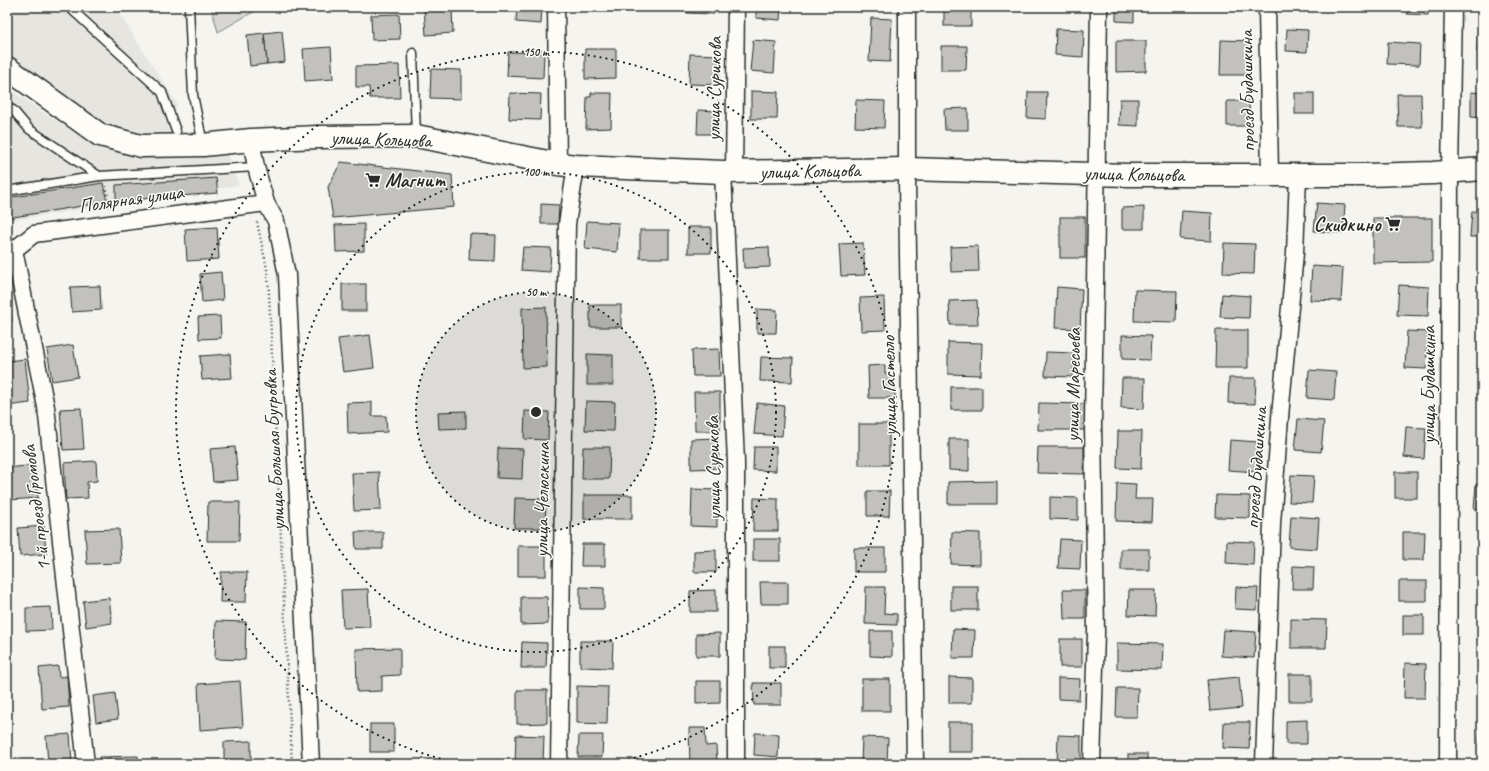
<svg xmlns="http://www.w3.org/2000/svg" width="1489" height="771" font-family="Caveat,sans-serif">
<rect width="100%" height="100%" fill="#f5f4ef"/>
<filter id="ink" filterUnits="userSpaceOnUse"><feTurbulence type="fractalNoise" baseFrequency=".025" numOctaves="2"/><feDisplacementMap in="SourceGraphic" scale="8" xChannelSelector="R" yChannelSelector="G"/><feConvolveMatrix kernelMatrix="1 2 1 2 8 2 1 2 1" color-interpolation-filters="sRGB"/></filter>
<g filter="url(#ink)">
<g fill="#e6e5e0">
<path d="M7,7H115L177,104L171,133L144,139L104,131L7,53Z"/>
<path d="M7,88L96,147L138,155L226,150L239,185L7,221Z"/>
</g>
<path fill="#d7d6d2" stroke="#81807e" d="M211,7H262L218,32Z"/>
<g fill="#c2c1be" stroke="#2b2b2b">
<path d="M452,7L453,33L426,35L424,8Z"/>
<path d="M517,7H542L541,24L516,22Z"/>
<path d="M687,7H714V14L687,13Z"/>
<path d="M756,7H781L780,20L756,18Z"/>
<rect x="944" y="7" width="27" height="19"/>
<path d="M1116,7H1134V22L1116,21Z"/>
<rect x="1288" y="7" width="21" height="2"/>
<path d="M1408,7H1429L1428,15L1407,14Z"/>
<path d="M399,14L400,39L372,40L371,15Z"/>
<path d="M871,18L892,19L890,62L869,61Z"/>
<path d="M1056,29L1084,30L1083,57L1055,55Z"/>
<path d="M1287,29L1308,30L1307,52L1286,51Z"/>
<path d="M1478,29H1482V52H1477Z"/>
<path d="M282,31L285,62L267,64L264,33Z"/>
<path d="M264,33L267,64L250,66L247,35Z"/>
<path d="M753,40L776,42L774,73L750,71Z"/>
<path d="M1221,40L1251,41L1250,75H1220Z"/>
<path d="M1116,41H1146V71L1116,72Z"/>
<path d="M1388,42L1420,44L1419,65L1387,64Z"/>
<path d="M941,46H967L966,70H941Z"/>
<path d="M331,47L333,79L305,81L303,49Z"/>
<path d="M585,49H616V78L585,79Z"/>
<path d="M508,52L544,53L543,78L507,76Z"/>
<path d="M690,54L720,55L719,85L689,84Z"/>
<path d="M399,65L400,98H370L369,87H356V66Z"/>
<path d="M431,69L461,70V99L430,98Z"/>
<path d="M751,91L778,92L777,119H751Z"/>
<path d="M1028,92H1047L1046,119L1027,118Z"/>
<path d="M1471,92L1482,93V118L1471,117Z"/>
<path d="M510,93L541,94L540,120L509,119Z"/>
<path d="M591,93H612L611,128L586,129L587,97H591Z"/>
<rect x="1295" y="93" width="19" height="21"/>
<path d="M1397,94H1421L1422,127H1398Z"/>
<path d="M1120,99H1138V126L1119,125Z"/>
<path d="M856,100L885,101L884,128L855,127Z"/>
<path d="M1227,101H1249L1250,126H1227Z"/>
<path d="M968,108V130H945L944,109Z"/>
<path d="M698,110L718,111V134H697Z"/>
<path d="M341,162L452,175L454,207L333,218L328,187Z"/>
<path d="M216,178L218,193L116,201V185Z"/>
<path d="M103,183L107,202L7,218V198Z"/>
<path d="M1317,203L1345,205L1343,233L1314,231Z"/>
<path d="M541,204L559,205L558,224H541Z"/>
<path d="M1144,207V229H1122V208Z"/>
<path d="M1182,211L1212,213L1211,241L1180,239Z"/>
<path d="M1472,211L1482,212V237H1470Z"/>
<rect x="1060" y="217" width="25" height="41"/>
<path d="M1373,218H1432V262L1373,263Z"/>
<path d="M587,221L619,223L617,252L585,249Z"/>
<path d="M364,224V251L336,252L335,225Z"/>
<path d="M217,227L219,259L187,261L185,229Z"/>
<rect x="688" y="227" width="23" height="26"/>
<rect x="640" y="230" width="29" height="28"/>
<path d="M470,234L496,235L495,261L469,260Z"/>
<path d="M863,243L865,275L841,276L839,244Z"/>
<path d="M1224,243L1255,244L1254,274L1223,273Z"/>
<path d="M978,246L979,271L951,272L950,247Z"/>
<path d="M523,247L551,248L550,272L521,270Z"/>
<path d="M769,247L770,267L744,268L743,248Z"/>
<path d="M1312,266L1343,268L1341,301L1310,300Z"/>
<path d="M221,272L223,300L202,302L200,274Z"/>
<rect x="342" y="284" width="24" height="27"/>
<path d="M1399,285L1429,287L1428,316L1397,315Z"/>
<path d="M100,286L101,310L72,312L70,287Z"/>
<path d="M1057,287L1082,289L1080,329L1055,328Z"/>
<path d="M1135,290L1177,291L1176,322L1134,321Z"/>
<path d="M7,293H9L12,321L7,322Z"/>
<path d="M1222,294L1250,296L1249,318L1220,317Z"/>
<path d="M884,297L885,330L861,331L860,298Z"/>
<path d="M977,300L978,325H950L949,301Z"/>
<rect x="590" y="305" width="31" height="22"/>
<path d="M546,307L547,367L523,368L522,308Z"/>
<path d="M757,309L777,310L776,333H757Z"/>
<path d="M220,316L221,338L199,339L198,317Z"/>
<path d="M1216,330H1248V368H1215Z"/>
<path d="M1407,331L1428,332L1426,369L1405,368Z"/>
<path d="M370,335L374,368L343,372L338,339Z"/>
<path d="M1122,335L1151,336L1150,360L1122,359Z"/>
<path d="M948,342L982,343L981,375L948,374Z"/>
<path d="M73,345L78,377L52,381L47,349Z"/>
<path d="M719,349L720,376H693L692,350Z"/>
<path d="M1046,352L1074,353L1073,377L1045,376Z"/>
<path d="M230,354L232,378L202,380L200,356Z"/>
<path d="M587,354L613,355V385H587Z"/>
<path d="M761,357L793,358L792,382L760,381Z"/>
<path d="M25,359L30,403L7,406V361Z"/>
<path d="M885,365V374L894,373L895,398H869L868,366Z"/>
<path d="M1309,370L1336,372L1334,400L1307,398Z"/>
<path d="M1122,378H1145L1144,409L1121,408Z"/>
<path d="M1229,378H1256L1255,404L1228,403Z"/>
<rect x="951" y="387" width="31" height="23"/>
<path d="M694,392H720V431H695Z"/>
<path d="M586,401L615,402L614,431L585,430Z"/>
<path d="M372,402V416H386L387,432L348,434L347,403Z"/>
<path d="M757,403L784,406L782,436L754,434Z"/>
<path d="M1039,403L1086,404L1085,430H1038Z"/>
<path d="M81,408L84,449L63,450L60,409Z"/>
<path d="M466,411V428L439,429L438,412Z"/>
<path d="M525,411L549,412L548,440L524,439Z"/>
<path d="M1298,419L1324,421L1321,452L1295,450Z"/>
<rect x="859" y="424" width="30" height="41"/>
<path d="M1406,427L1426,428L1424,459L1404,457Z"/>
<path d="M1118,431H1142L1141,469L1117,468Z"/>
<path d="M718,438L719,468L691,469V439Z"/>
<path d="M949,439H969V471L949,470Z"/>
<path d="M1230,440L1259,442L1257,472L1228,470Z"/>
<path d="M235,447L238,480L213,482L210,449Z"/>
<path d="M583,447H610L609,479H582Z"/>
<path d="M754,447H776V471L753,470Z"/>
<path d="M1038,447H1084V474L1037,473Z"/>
<path d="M498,448L523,449L522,479L497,478Z"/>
<path d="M96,461L97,481L87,482L88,498L66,499L64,463Z"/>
<path d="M35,465L38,498L9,500L7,468Z"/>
<path d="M379,472L381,510L354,511L352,473Z"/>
<rect x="1395" y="472" width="22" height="26"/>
<path d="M1291,475L1314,476L1312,503L1289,502Z"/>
<path d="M997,481V504H948V482Z"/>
<path d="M1117,483L1136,484L1135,499H1153L1152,522L1116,521Z"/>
<path d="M1476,484L1482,485V510L1474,509Z"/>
<path d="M692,489L717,490V527L691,526Z"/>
<path d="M867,491H890L889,516H867Z"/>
<rect x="584" y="495" width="48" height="24"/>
<path d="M1216,495L1250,496V518L1215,517Z"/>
<path d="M1050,497L1078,498V520L1050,519Z"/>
<path d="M515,498L546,499L545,528H514Z"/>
<path d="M754,498L778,499V531H753Z"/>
<path d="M208,502H240L239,541H207Z"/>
<path d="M1291,516L1319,518L1317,549L1289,547Z"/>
<path d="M44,526L46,554L20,556L18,528Z"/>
<path d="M1480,526H1482V548H1478Z"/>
<path d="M119,529L121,563L87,564L85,530Z"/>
<path d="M355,532H383V549H356Z"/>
<path d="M952,532L980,533V565L951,564Z"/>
<path d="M1403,532H1425L1424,560H1403Z"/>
<rect x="753" y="539" width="27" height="22"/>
<path d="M1060,539L1081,540L1080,569L1058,568Z"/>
<path d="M1227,541L1254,542L1253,565L1226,563Z"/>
<path d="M582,544H605V566H581Z"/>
<rect x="518" y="546" width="28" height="30"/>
<rect x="854" y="548" width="31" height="24"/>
<rect x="1121" y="549" width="28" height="21"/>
<path d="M716,550V572H694V551Z"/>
<path d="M1293,566L1314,567L1313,589H1292Z"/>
<path d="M221,572H247L246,602H220Z"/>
<rect x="1399" y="581" width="28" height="20"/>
<path d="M760,582H788V604H761Z"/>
<rect x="951" y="586" width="27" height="24"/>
<path d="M580,587L604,588V609H580Z"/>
<path d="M866,587H885L884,613L897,614V625L865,624Z"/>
<path d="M1236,587L1258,588L1257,610L1235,609Z"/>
<path d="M368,589L370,627L343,628L341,590Z"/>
<path d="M716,590V612H690V591Z"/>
<path d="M1063,590H1085V619H1064Z"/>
<path d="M1129,590H1156L1155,616L1128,615Z"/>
<path d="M521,597H547L548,624L521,625Z"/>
<path d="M109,598L112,623L86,627L83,601Z"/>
<path d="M51,607L52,630L26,631V608Z"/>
<rect x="1403" y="615" width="21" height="20"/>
<path d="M1291,619L1327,620L1326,648H1291Z"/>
<path d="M216,621L246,622L245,660L215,659Z"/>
<path d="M1481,626H1482V656H1480Z"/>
<path d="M953,629L975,630L974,658H952Z"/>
<path d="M1223,630L1256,632L1254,658L1221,656Z"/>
<path d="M870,631H892V657L870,656Z"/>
<path d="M720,633V656H696V634Z"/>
<rect x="1060" y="639" width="22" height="28"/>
<path d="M580,641H613L612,668L580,667Z"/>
<path d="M522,642L547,643L546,668H521Z"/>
<path d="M1117,643L1163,644L1162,670L1117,669Z"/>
<rect x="769" y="646" width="16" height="22"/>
<path d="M400,648V675L382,676V691L357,692L356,649Z"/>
<path d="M1405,663L1426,664L1425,698H1404Z"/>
<path d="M58,666L59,677L67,676L69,707L42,709L39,668Z"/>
<path d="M1481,671H1482V700H1480Z"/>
<rect x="1289" y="674" width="23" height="27"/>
<path d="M949,677L972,678V703H949Z"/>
<path d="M1239,677L1242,708L1210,711L1207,680Z"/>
<path d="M1058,678L1080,679L1079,700L1058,699Z"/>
<rect x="862" y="679" width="28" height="32"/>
<path d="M240,681L243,727L200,730L198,684Z"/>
<path d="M696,681H720V703L696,704Z"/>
<path d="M753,683H781V705H754Z"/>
<path d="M577,686L608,687L607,724L577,723Z"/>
<path d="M1117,688H1138L1137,717H1116Z"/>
<path d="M517,690H547V723L517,724Z"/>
<path d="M115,693L118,719L96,722L93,696Z"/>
<path d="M1307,720V744H1286V721Z"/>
<path d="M1480,721H1482V743H1479Z"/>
<rect x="948" y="722" width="25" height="30"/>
<path d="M1224,722H1250L1249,749L1223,748Z"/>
<rect x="370" y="724" width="24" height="28"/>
<path d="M689,728H705L706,746L716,745L717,764H690Z"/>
<path d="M755,733L779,734L778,757L754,755Z"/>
<path d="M70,734L72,764H48L46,736Z"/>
<path d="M516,735L544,736L543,764H515Z"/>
<path d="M579,735H603L602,757H578Z"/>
<path d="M1058,735L1081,736V764H1057Z"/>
<path d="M862,737L888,738L887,764H861Z"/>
<path d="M251,741V764H224V742Z"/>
<rect x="1128" y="754" width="19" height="10"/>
<path d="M138,756V764H100L99,757Z"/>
<rect x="1226" y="762" width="26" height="2"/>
</g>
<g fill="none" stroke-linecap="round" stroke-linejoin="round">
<defs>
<g id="lane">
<path d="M69,7L162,92L176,131"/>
<path d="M189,7L193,95L203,144"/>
<path d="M413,53L416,135"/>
<path d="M7,108L13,110L29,129L99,176"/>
<path d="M7,191L99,176L256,167"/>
</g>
<g id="street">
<path d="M556,7L558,164"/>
<path d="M907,7V181L915,764"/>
<path d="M1267,7L1270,175"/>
<path d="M251,140L256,167L266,203L276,221L287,275L311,764"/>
<path d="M723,172L736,462V764"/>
<path d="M734,172L736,7"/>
<path d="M14,250L46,407L86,764"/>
<path d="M7,251L14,250L34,234L266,203"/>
<path d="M559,764L567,224L576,166"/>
<path d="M1092,764L1096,633L1093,424L1099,7"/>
<path d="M1264,764L1272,523L1281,405L1295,253L1298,175"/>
<path d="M1448,764L1450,172L1453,7"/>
</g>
<path id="secondary" d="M7,68L100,135L141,146L203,145L251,140L318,137L416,136L558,164L576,166L723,172L907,169L1128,175H1367L1433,173L1482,169"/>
</defs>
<use href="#lane" stroke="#2b2b2b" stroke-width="11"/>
<use href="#street" stroke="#2b2b2b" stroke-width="19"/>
<use href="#secondary" stroke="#2b2b2b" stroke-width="25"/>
<g stroke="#2b2b2b" stroke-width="2.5" stroke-dasharray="1 3" stroke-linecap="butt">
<path d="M106,186L109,209"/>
<path d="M257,222L268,274L292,764"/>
</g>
<use href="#lane" stroke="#fdfcf7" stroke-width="8"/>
<use href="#street" stroke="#fdfcf7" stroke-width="16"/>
<use href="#secondary" stroke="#fdfcf7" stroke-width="22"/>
</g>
</g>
<circle cx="536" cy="412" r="120" fill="#2b2b2b" fill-opacity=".12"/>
<g fill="none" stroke="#2b2b2b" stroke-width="2" stroke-dasharray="2 4">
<circle cx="536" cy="412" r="120"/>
<circle cx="536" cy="412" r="240"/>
<path d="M458 763A360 360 0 1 1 614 763"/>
</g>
<defs>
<symbol id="supermarket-bare" viewBox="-9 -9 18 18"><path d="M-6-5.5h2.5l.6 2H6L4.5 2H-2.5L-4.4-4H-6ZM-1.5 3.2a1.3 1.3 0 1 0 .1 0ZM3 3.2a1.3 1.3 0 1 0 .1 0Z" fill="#2b2b2b" stroke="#fdfcf7" stroke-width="2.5" paint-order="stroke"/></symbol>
</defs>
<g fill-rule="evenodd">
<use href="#supermarket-bare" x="362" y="169" width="22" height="22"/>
<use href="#supermarket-bare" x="1382" y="213" width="22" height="22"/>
</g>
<g text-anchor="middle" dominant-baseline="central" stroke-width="3" stroke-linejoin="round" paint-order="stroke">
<g font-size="20" fill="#2b2b2b" stroke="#fdfcf7">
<text transform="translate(714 89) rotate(-89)">улица Сурикова</text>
<text transform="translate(1247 91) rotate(-91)">проезд Будашкина</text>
<text transform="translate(381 139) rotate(2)">улица Кольцова</text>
<text transform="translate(810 171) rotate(-1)">улица Кольцова</text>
<text transform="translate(1134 174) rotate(1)">улица Кольцова</text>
<text transform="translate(131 199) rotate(-8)">Полярная улица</text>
<text transform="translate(1073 385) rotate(-89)">улица Маресьева</text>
<text transform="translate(1428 385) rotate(-90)">улица Будашкина</text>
<text transform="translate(889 386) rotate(-91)">улица Гастелло</text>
<text transform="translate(274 450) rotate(-93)">улица Большая Бугровка</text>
<text transform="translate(713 468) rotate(-91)">улица Сурикова</text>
<text transform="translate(1256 468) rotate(-86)">проезд Будашкина</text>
<text transform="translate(542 500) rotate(-89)">улица Челюскина</text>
<text transform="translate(36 508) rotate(-97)">1-й проезд Громова</text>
</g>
<g font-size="20" font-weight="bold" fill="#2b2b2b" stroke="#fdfcf7" text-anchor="start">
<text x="385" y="180">Магнит</text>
<text x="1381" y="224" text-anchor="end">Скидкино</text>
</g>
</g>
<circle cx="536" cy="412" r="6" fill="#2b2b2b" stroke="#fdfcf7" stroke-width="2"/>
<g font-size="12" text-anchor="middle" font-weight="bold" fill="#2b2b2b" stroke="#fdfcf7" stroke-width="3" stroke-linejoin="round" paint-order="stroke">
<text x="536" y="56">150 m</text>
<text x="536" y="176">100 m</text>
<text x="536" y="296">50 m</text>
</g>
<rect width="1489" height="771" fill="none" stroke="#fdfcf7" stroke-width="24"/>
<rect x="12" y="12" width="1465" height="747" fill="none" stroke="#2b2b2b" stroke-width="1.5" filter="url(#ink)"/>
</svg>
